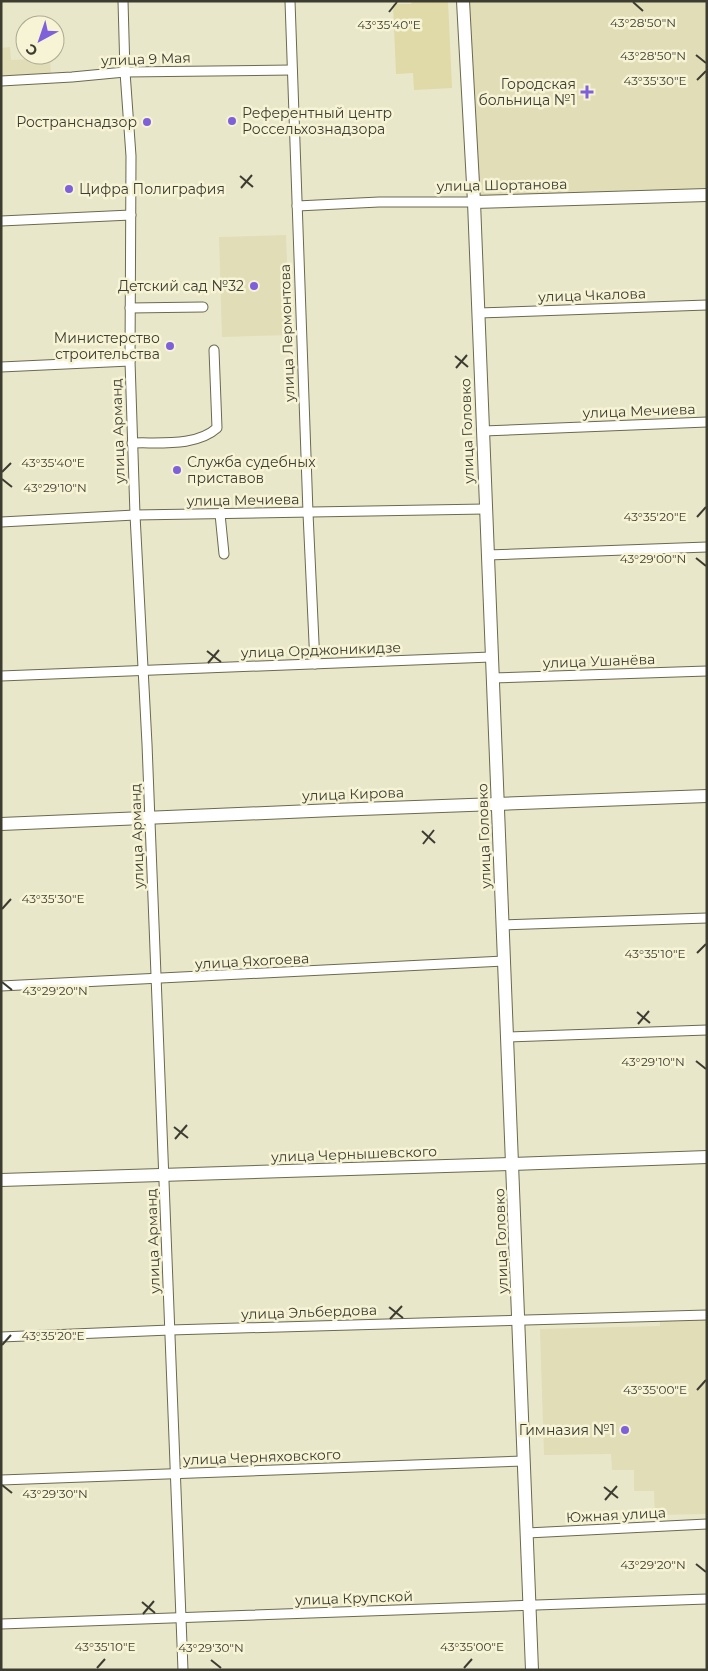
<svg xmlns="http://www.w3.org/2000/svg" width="708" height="1671" font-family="Montserrat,sans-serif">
<rect width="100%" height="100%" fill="#e9e7c9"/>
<g fill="#e0ddb7">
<path d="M463,1H707V195L474,202Z"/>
<path d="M10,47L11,60L50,58L51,76L37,75L1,76V48Z"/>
<path d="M286,235L290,335L222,337L219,237Z"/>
<path d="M707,1315V1514L655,1515L654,1491H634V1470H612L611,1454L544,1455L540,1329L660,1326V1317Z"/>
</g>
<path fill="#dfdaa7" d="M412,1H448L452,88L414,90L413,73L396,74L393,4H411Z"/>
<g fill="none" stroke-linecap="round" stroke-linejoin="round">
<defs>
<g id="street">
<path d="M123,1L125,72L131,156L130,361L135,515L147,744L183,1670"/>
<path d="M290,1L308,513L315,664"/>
<path d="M1,81L72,77L125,72L292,70"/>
<path d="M297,206L379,202H474"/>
<path d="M1,221L131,215"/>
<path d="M130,308L203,307"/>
<path d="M478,313L707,305"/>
<path d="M1,367L130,361"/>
<path d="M483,431L707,422"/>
<path d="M132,443C159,442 196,447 217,428L214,350"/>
<path d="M220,514L224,554"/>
<path d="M1,522L135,515L485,509"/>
<path d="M487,555L707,547"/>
<path d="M1,676L491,657"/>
<path d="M492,678L707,671"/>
<path d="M503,925L707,918"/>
<path d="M1,986L504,961"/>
<path d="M507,1037L707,1030"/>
<path d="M1,1337L170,1330L707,1315"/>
<path d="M1,1480L524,1461"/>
<path d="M527,1533L707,1524"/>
<path d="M1,1624L707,1599"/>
</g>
<g id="secondary">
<path d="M463,1L474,202L532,1670"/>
<path d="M474,202L707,195"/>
<path d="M1,824C236,814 472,804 707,796"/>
<path d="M1,1180L512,1164L707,1157"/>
</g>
</defs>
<use href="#street" stroke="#6b694e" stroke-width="11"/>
<use href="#secondary" stroke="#6b694e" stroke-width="14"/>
<use href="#street" stroke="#fff" stroke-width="9"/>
<use href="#secondary" stroke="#fff" stroke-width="12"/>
</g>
<path fill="none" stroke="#3d3c30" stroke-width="2" d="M633,2L643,11M389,12L397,2M696,55L706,63M697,80L706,71M240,176L253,187M241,188L252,175M455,356L468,367M456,368L467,355M2,472L11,463M2,479L12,487M697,517L706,507M696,558L706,566M207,651L221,662M208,663L219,650M422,831L435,843M423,844L434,830M2,909L11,899M697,953L706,944M2,982L12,990M637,1012L650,1023M638,1024L649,1011M696,1061L706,1069M174,1127L188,1138M175,1139L187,1125M389,1307L403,1318M390,1319L402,1306M2,1345L11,1335M697,1390L706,1380M2,1485L12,1493M604,1487L618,1498M605,1500L617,1486M696,1564L706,1572M142,1602L155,1613M143,1614L154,1601M211,1660L221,1668M97,1668L105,1659M464,1668L472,1659"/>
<g fill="#7e60db" stroke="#f7f4d6" stroke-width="2">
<path d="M584.5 84.5h5v5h5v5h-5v5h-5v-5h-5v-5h5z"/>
<circle cx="232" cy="121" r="5"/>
<circle cx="147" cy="122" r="5"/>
<circle cx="69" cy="189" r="5"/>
<circle cx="254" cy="286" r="5"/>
<circle cx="170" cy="346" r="5"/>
<circle cx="177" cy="470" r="5"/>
<circle cx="625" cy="1430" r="5"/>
</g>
<g text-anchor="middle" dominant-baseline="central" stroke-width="5" stroke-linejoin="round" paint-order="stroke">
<g font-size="14" fill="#3d3c30" stroke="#f7f4d6">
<text transform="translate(146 59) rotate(-2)">улица 9 Мая</text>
<text transform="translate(502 185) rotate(-1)">улица Шортанова</text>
<text transform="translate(592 295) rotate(-2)">улица Чкалова</text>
<text transform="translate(287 333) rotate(-92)">улица Лермонтова</text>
<text transform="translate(639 411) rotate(-2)">улица Мечиева</text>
<text transform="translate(118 431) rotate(-92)">улица Арманд</text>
<text transform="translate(467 431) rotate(-92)">улица Головко</text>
<text transform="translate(243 500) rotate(-1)">улица Мечиева</text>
<text transform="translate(321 650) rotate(-2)">улица Орджоникидзе</text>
<text transform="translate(599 661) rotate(-2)">улица Ушанёва</text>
<text transform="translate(353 794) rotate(-2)">улица Кирова</text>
<text transform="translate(137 836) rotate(-92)">улица Арманд</text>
<text transform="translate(484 836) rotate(-92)">улица Головко</text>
<text transform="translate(252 961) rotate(-3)">улица Яхогоева</text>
<text transform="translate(354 1154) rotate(-2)">улица Чернышевского</text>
<text transform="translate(153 1241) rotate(-92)">улица Арманд</text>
<text transform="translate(501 1241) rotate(-92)">улица Головко</text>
<text transform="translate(309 1312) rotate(-2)">улица Эльбердова</text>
<text transform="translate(262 1457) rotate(-2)">улица Черняховского</text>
<text transform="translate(616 1515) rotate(-3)">Южная улица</text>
<text transform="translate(354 1598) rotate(-2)">улица Крупской</text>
</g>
<g font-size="14" fill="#3d3c30" stroke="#f7f4d6" text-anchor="end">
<text x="576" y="84">Городская<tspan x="576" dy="16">больница №1</tspan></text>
<text x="242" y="113" text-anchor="start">Референтный центр<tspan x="242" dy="16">Россельхознадзора</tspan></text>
<text x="137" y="122">Ространснадзор</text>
<text x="79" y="189" text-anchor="start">Цифра Полиграфия</text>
<text x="244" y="286">Детский сад №32</text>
<text x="160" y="338">Министерство<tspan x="160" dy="16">строительства</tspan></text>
<text x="187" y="462" text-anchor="start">Служба судебных<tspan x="187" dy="16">приставов</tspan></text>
<text x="615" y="1430">Гимназия №1</text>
</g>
</g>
<g font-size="12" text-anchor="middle" fill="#3d3c30" stroke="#f7f4d6" stroke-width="5" stroke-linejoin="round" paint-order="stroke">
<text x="643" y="27">43°28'50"N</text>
<text x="389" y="29">43°35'40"E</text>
<text x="653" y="60">43°28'50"N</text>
<text x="655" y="85">43°35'30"E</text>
<text x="53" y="467">43°35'40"E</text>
<text x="55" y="492">43°29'10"N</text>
<text x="655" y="521">43°35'20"E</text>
<text x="653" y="563">43°29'00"N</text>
<text x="53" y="903">43°35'30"E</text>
<text x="655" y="958">43°35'10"E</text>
<text x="55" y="995">43°29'20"N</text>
<text x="653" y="1066">43°29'10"N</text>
<text x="53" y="1340">43°35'20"E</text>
<text x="655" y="1394">43°35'00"E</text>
<text x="55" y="1498">43°29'30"N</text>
<text x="653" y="1569">43°29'20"N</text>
<text x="105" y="1651">43°35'10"E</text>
<text x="472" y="1651">43°35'00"E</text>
<text x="211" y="1652">43°29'30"N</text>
</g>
<rect width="708" height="1671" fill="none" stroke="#3d3c30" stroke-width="5"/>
<g transform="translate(40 40) rotate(220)"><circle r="24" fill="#f7f4d6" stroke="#adaa94"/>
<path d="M0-4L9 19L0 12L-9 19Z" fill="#7e60db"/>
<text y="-8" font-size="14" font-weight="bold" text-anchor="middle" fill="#3d3c30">С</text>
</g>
</svg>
